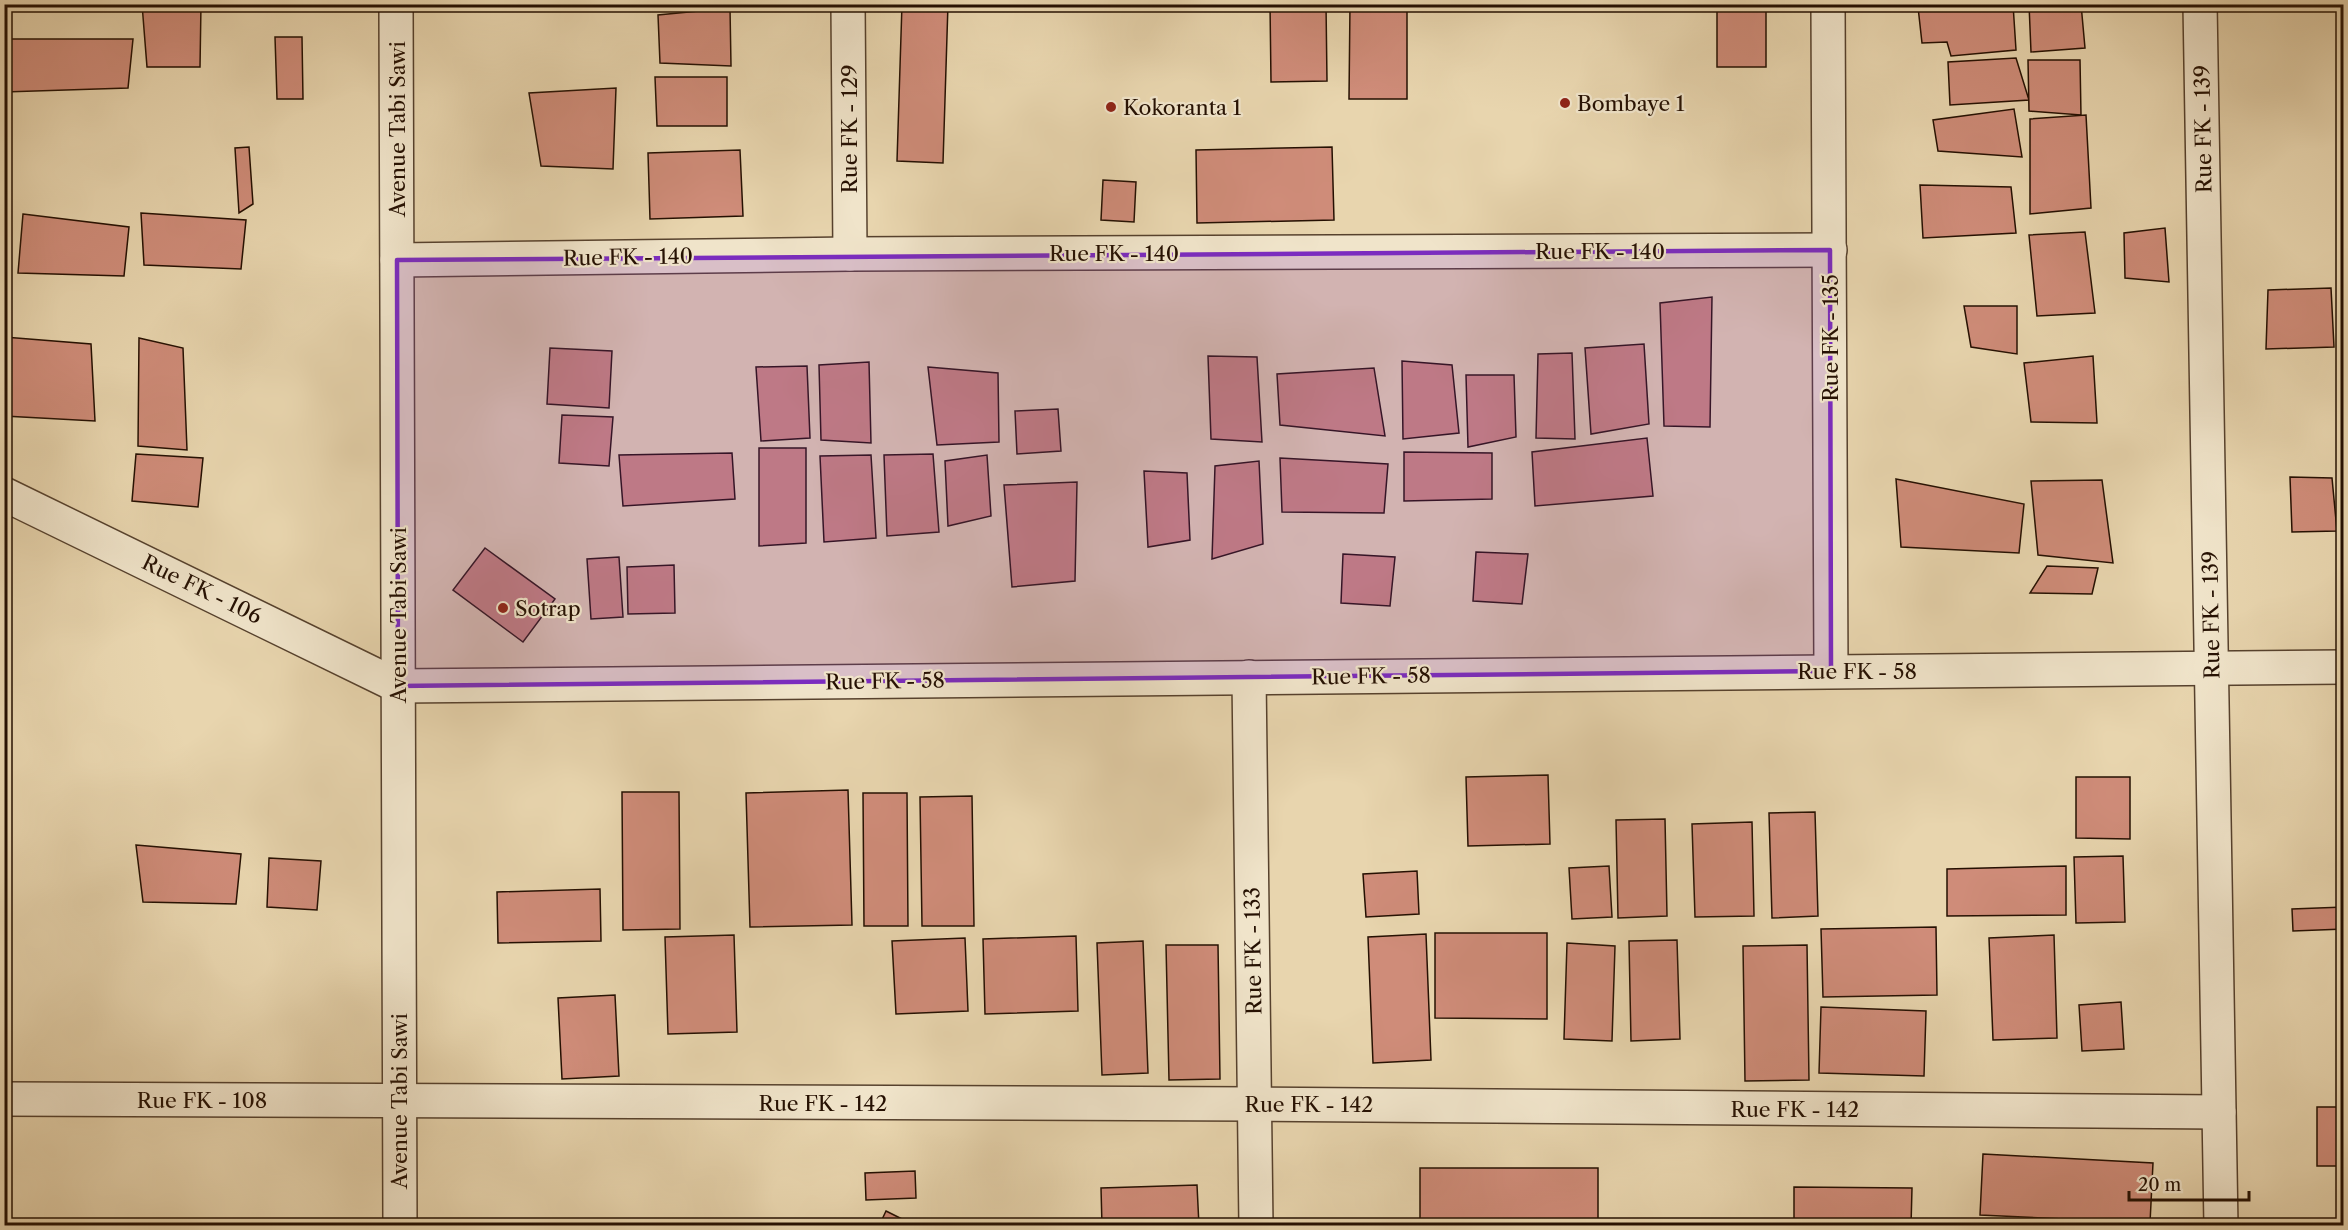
<svg xmlns="http://www.w3.org/2000/svg" width="2348" height="1230" font-family="'Libre Caslon Text',serif">
<rect width="100%" height="100%" fill="#e8d5ae"/>
<filter id="stains"><feTurbulence type="fractalNoise" baseFrequency=".00333" numOctaves="4"/><feColorMatrix values="0 0 0 0 .2 0 0 0 0 .09 0 0 0 0 .02 0 0 0 .5 -.17"/></filter>
<radialGradient id="worn" r=".72"><stop offset=".6" stop-color="#630" stop-opacity="0"/><stop offset="1" stop-color="#630" stop-opacity=".3"/></radialGradient>
<g fill="#cf8c79" stroke="#251002" stroke-width="1.5">
<path d="M142,4H201L200,67H147Z"/>
<path d="M541,4H579V9L542,8Z"/>
<path d="M902,4H948L943,163L897,161Z"/>
<path d="M1270,4H1326L1327,81L1271,82Z"/>
<path d="M1350,4H1407V99H1349Z"/>
<rect x="1717" y="4" width="49" height="63"/>
<path d="M2013,4L2016,50L1951,56L1947,42L1922,43L1918,7Z"/>
<path d="M2029,4H2081L2085,48L2031,52Z"/>
<path d="M730,8L731,66L660,63L658,15Z"/>
<path d="M275,37H302L303,99H277Z"/>
<path d="M4,39H133L128,88L4,92Z"/>
<path d="M2016,58L2029,100L1950,105L1948,62Z"/>
<path d="M2028,60H2080L2081,115L2029,111Z"/>
<path d="M655,77H727V126H657Z"/>
<path d="M616,88L613,169L541,166L529,93Z"/>
<path d="M2014,109L2022,157L1938,151L1933,120Z"/>
<path d="M2086,115L2091,208L2030,214V119Z"/>
<path d="M249,147L253,204L239,213L235,148Z"/>
<path d="M1332,147L1334,220L1197,223L1196,150Z"/>
<path d="M740,150L743,216L650,219L648,153Z"/>
<path d="M1103,180L1136,182L1134,222L1101,220Z"/>
<path d="M1920,185L2011,187L2016,233L1923,238Z"/>
<path d="M141,213L246,220L241,269L144,265Z"/>
<path d="M23,214L129,227L124,276L18,273Z"/>
<path d="M2165,228L2169,282L2125,278L2124,233Z"/>
<path d="M2085,232L2095,313L2037,316L2029,235Z"/>
<path d="M2331,288L2334,347L2266,349L2268,290Z"/>
<path d="M1712,297L1710,427L1664,426L1660,303Z"/>
<path d="M1964,306H2017V354L1971,347Z"/>
<path d="M4,337L91,344L95,421L4,416Z"/>
<path d="M139,338L183,348L187,450L138,446Z"/>
<path d="M1644,344L1649,424L1591,434L1585,348Z"/>
<path d="M550,348L612,351L609,408L547,404Z"/>
<path d="M1572,353L1575,439L1536,438L1538,354Z"/>
<path d="M1208,356L1257,357L1262,442L1211,439Z"/>
<path d="M2093,356L2097,423L2031,422L2024,363Z"/>
<path d="M1402,361L1452,365L1459,433L1403,439Z"/>
<path d="M869,362L871,443L821,440L819,365Z"/>
<path d="M807,366L810,438L761,441L756,367Z"/>
<path d="M928,367L998,373L999,442L937,445Z"/>
<path d="M1374,368L1385,436L1280,425L1277,374Z"/>
<path d="M1466,375H1514L1516,437L1468,447Z"/>
<path d="M1058,409L1061,451L1017,454L1015,411Z"/>
<path d="M562,415L613,417L609,466L559,463Z"/>
<path d="M1647,438L1653,496L1535,506L1532,452Z"/>
<path d="M759,448H806V543L759,546Z"/>
<path d="M1404,452L1492,453V499L1404,501Z"/>
<path d="M732,453L735,499L623,506L619,455Z"/>
<path d="M136,454L203,458L198,507L132,501Z"/>
<path d="M933,454L939,532L887,536L884,455Z"/>
<path d="M871,455L876,538L824,542L820,456Z"/>
<path d="M987,455L991,516L948,526L945,461Z"/>
<path d="M1280,458L1388,464L1384,513L1282,512Z"/>
<path d="M1259,461L1263,544L1212,559L1215,466Z"/>
<path d="M1144,471L1187,473L1190,540L1148,547Z"/>
<path d="M2290,477L2332,478L2337,531L2292,532Z"/>
<path d="M1896,479L2024,504L2019,553L1901,547Z"/>
<path d="M2102,480L2113,563L2038,555L2031,481Z"/>
<path d="M1077,482L1075,581L1012,587L1004,485Z"/>
<path d="M485,548L555,599L523,642L453,590Z"/>
<path d="M1476,552L1528,554L1522,604L1473,601Z"/>
<path d="M1343,554L1395,557L1390,606L1341,603Z"/>
<path d="M619,557L623,617L591,619L587,559Z"/>
<path d="M674,565L675,613L628,614L627,567Z"/>
<path d="M2047,566L2098,568L2092,594L2030,593Z"/>
<path d="M1548,775L1550,844L1468,846L1466,777Z"/>
<path d="M2076,777H2130V839L2076,838Z"/>
<path d="M848,790L852,925L750,927L746,793Z"/>
<path d="M622,792H679L680,929L623,930Z"/>
<path d="M863,793H907L908,926H864Z"/>
<path d="M972,796L974,926H922L920,797Z"/>
<path d="M1815,812L1818,916L1772,918L1769,813Z"/>
<path d="M1665,819L1667,916L1618,918L1616,820Z"/>
<path d="M1752,822L1754,916L1695,917L1692,824Z"/>
<path d="M136,845L241,854L236,904L143,902Z"/>
<path d="M2123,856L2125,922L2076,923L2074,857Z"/>
<path d="M269,858L321,861L317,910L267,907Z"/>
<path d="M1609,866L1612,917L1572,919L1569,868Z"/>
<path d="M2066,866V915L1947,916V869Z"/>
<path d="M1417,871L1419,914L1366,917L1363,874Z"/>
<path d="M600,889L601,941L498,943L497,892Z"/>
<path d="M2344,907V929L2293,931L2292,909Z"/>
<path d="M1936,927L1937,995L1823,997L1821,929Z"/>
<path d="M1435,933H1547V1019L1435,1018Z"/>
<path d="M1426,934L1431,1060L1373,1063L1368,937Z"/>
<path d="M734,935L737,1032L668,1034L665,937Z"/>
<path d="M2054,935L2057,1038L1993,1040L1989,938Z"/>
<path d="M1076,936L1078,1011L985,1014L983,939Z"/>
<path d="M965,938L968,1011L896,1014L892,941Z"/>
<path d="M1677,940L1680,1039L1631,1041L1629,941Z"/>
<path d="M1143,941L1148,1073L1102,1075L1097,943Z"/>
<path d="M1567,943L1615,946L1612,1041L1564,1039Z"/>
<path d="M1166,945H1218L1220,1079L1169,1080Z"/>
<path d="M1807,945L1809,1080L1745,1081L1743,946Z"/>
<path d="M615,995L619,1076L562,1079L558,998Z"/>
<path d="M2121,1002L2124,1049L2082,1051L2079,1005Z"/>
<path d="M1821,1007L1926,1011L1924,1076L1819,1073Z"/>
<rect x="2317" y="1107" width="27" height="59"/>
<path d="M1983,1154L2153,1163L2150,1223L1980,1215Z"/>
<rect x="1420" y="1168" width="178" height="58"/>
<path d="M915,1171L916,1198L866,1200L865,1173Z"/>
<path d="M1197,1185L1199,1226H1102L1101,1188Z"/>
<path d="M1794,1187L1912,1188L1911,1226H1794Z"/>
<path d="M886,1211L916,1226H879Z"/>
</g>
<g fill="none" stroke-linecap="round" stroke-linejoin="round">
<defs>
<g id="minor">
<path d="M396,4L400,1226"/>
<path d="M848,4L850,254"/>
<path d="M1828,4L1831,671"/>
<path d="M2200,4L2221,1226"/>
<path d="M397,260L850,254L1830,250"/>
<path d="M4,494L398,686L2344,667"/>
<path d="M1249,677L1256,1226"/>
<path d="M4,1099L1254,1104L2219,1112"/>
</g>
</defs>
<use href="#minor" stroke="#56412d" stroke-width="36"/>
<use href="#minor" stroke="#f0e4ca" stroke-width="33"/>
</g>
<path fill="#7b2cbf" fill-opacity="0.2" stroke="#7b2cbf" stroke-width="4.5" stroke-linejoin="round" d="M1830,250L1831,671L398,686L397,260Z"/>
<g fill="#8f2418" stroke="#f0e4ca" stroke-width="2">
<circle cx="1565" cy="103" r="6"/>
<circle cx="1111" cy="107" r="6"/>
<circle cx="503" cy="608" r="6"/>
</g>
<g text-anchor="middle" dominant-baseline="central" stroke-width="4.5" stroke-linejoin="round" paint-order="stroke">
<g font-size="21" fill="#251002" stroke="#f0e4ca" text-anchor="start">
<text x="1577" y="103">Bombaye 1</text>
<text x="1123" y="107">Kokoranta 1</text>
<text x="515" y="608">Sotrap</text>
</g>
<g font-size="21" fill="#251002" stroke="#f0e4ca">
<text transform="translate(397 129) rotate(-90)">Avenue Tabi Sawi</text>
<text transform="translate(849 129) rotate(-90)">Rue FK - 129</text>
<text transform="translate(2203 129) rotate(-91)">Rue FK - 139</text>
<text x="1600" y="251">Rue FK - 140</text>
<text x="1114" y="253">Rue FK - 140</text>
<text transform="translate(628 257) rotate(-1)">Rue FK - 140</text>
<text transform="translate(1830 338) rotate(-90)">Rue FK - 135</text>
<text transform="translate(202 589) rotate(26)">Rue FK - 106</text>
<text transform="translate(398 615) rotate(-90)">Avenue Tabi Sawi</text>
<text transform="translate(2211 615) rotate(-91)">Rue FK - 139</text>
<text x="1857" y="671">Rue FK - 58</text>
<text transform="translate(1371 676) rotate(-1)">Rue FK - 58</text>
<text transform="translate(885 681) rotate(-1)">Rue FK - 58</text>
<text transform="translate(1253 951) rotate(-91)">Rue FK - 133</text>
<text x="202" y="1100">Rue FK - 108</text>
<text transform="translate(399 1101) rotate(-90)">Avenue Tabi Sawi</text>
<text x="823" y="1103">Rue FK - 142</text>
<text x="1309" y="1104">Rue FK - 142</text>
<text x="1795" y="1109">Rue FK - 142</text>
</g>
</g>
<rect width="2348" height="1230" fill="none" stroke="#e8d5ae" stroke-width="24"/>
<rect x="6" y="6" width="2336" height="1218" fill="none" stroke="#251002" stroke-width="3"/>
<rect x="12" y="12" width="2324" height="1206" fill="none" stroke="#251002" stroke-width="1.5"/>
<path d="M2129 1191v9h120v-9" fill="none" stroke="#251002" stroke-width="3"/>
<text x="2138" y="1191" font-size="18" fill="#251002" stroke="#f0e4ca" stroke-width="4.5" paint-order="stroke">20 m</text>
<rect width="100%" height="100%" filter="url(#stains)"/>
<rect width="100%" height="100%" fill="url(#worn)"/>
</svg>
